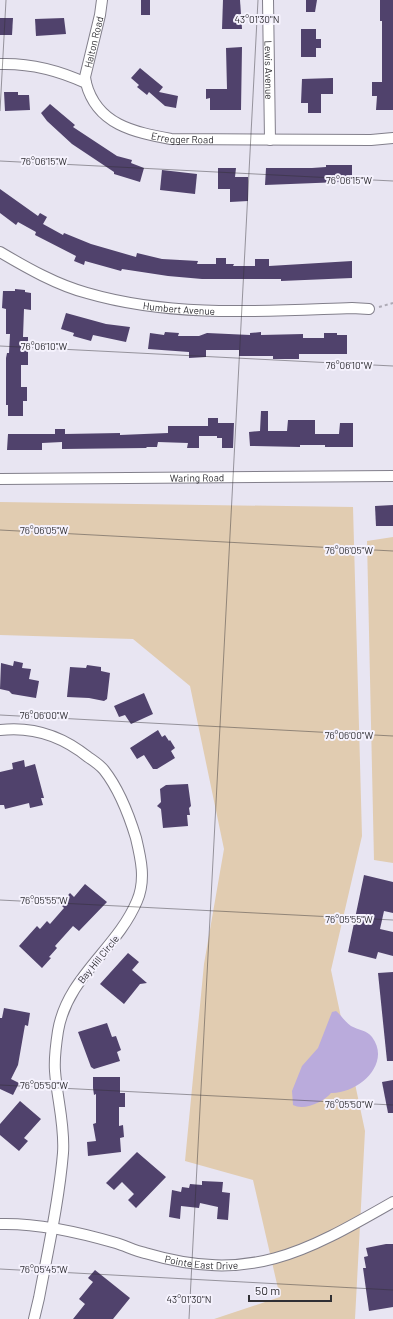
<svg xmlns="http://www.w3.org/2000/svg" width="393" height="1319" font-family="Barlow,sans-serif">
<rect width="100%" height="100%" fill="#e8e5f2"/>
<g fill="#e1ccb1">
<path d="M0,502L353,507L362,836L331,970L365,1131L355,1319H214L280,1297L253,1180L185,1161L204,964L224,849L190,686L133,639L0,635Z"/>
<path d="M393,537V863L374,860L367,541Z"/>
</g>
<path fill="#baabdc" d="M336,1011C341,1015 345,1022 351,1026C358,1030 367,1030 372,1037C392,1064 358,1094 331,1093C324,1102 304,1111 293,1105L292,1091L302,1066L318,1048L332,1012Z"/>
<g fill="#50426c">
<rect x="141" y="0" width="9" height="15"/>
<path d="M223,0H240L242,29H222Z"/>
<path d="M306,0H317L315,12H306Z"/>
<path d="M380,0H393V110H376L377,96H372V82H382V21H380Z"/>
<path d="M0,18H13L12,35H0Z"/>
<path d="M64,18L66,34L36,36L35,19Z"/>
<path d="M301,29H316V39H321V48H316V57H301Z"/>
<path d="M242,47L241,110H210V98L206,99V89H227L226,48Z"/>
<path d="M140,68L163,87L159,92L178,96L176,108L165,106L149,92L147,95L137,87L139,85L131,78Z"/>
<path d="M333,78V94H321V113H308V103H301L302,79Z"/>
<path d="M4,92H18V95H29L30,110L5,111Z"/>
<path d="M50,104L75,125L73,127L117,156L132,160L131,163L144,168L140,182L114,174V172L72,144L47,121L41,113Z"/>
<path d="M326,165H352V177H341V182L265,185L266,168H312L326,167Z"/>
<path d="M218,168H236L235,177H248V201L230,202V189H218Z"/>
<path d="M162,170L197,174L195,194L160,190Z"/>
<path d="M0,189L38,216L40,213L47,217L43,224L63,235L64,233L91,244L136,257L137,253L162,259L198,261L197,264H216V258H226V264H234L233,266H255V259H269V266L352,261V278L281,281V279H202L168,276L122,269L121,271L85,261L84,265L74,261L76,256L35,235L36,232L18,222L16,225L0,213Z"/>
<path d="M15,289L25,290V292L31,293V310L24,309L23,337H28V365H21V387H27V401H23V416H8V405H6V358L7,353H9L10,334H6V309L2,308L3,291H15Z"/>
<path d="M66,313L106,324L130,327L126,342L93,335L91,341L73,336L74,333L61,329Z"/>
<path d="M165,332L179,333L178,336H199L207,333L250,335V333L261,332V335L303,334V338H324V333H337V335H347V354H299V359H273V356H239V350H206V357L189,358V352L148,349L150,333L164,335Z"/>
<path d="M261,411H268V431H287L288,420H315V434H339L340,423H353V447H325V445H300V447L250,446L249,432L260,431Z"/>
<path d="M208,418H218V423H234L233,448H222V438H217V436H199V448H187L188,443L158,442L157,447H147L146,448L62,449V442L42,443V450H7L8,434H55V429H65V434L120,433V435L168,433V426H208Z"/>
<path d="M393,505V526H376L375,506Z"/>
<path d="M14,661L23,663L22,668L31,669L29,679L39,681L36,698L12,694L9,691L0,689L1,663L13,666Z"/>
<path d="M87,665L101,667V671L110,673L107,699L104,701L89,698L67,697L70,667L86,668Z"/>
<path d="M144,693L153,714L131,724L125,715L119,717L114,706Z"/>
<path d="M158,730L162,737L165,735L169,741L170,740L175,748L171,751L175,758L157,769H153L144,755L137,759L130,748Z"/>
<path d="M24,760L25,767L35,764L44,798H41L43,805L30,808L29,803L5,809L4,805H0V772L13,769L12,763Z"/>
<path d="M188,784L191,806L189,808L190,815H187L188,826L163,828L161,809L157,806L161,802L160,789L166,785Z"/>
<path d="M364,875L393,882V913L384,911L380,929L393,932V956L378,952L376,959L348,952Z"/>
<path d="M85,884L107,902L79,931L73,926L55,946L57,948L49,957L51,958L42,968L19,946L37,926L40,929L47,921L50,924L64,908L60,904L70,893L74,897Z"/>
<path d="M128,953L139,962L132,970L147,983L140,984L124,1004L100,984Z"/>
<path d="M393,972V1061H387L378,973Z"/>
<path d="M4,1008L30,1013L28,1026L25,1025L18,1065L11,1079L19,1083L13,1095L0,1089V1018H2Z"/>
<path d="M107,1023L112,1037L116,1036L121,1050L117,1052L120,1061L94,1069L91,1067L78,1032Z"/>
<path d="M93,1077H120V1093H125V1107H119V1126L123,1125L124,1137L120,1138L121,1152L88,1156L87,1142L96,1141L93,1124L96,1123V1094L94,1095L93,1088Z"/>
<path d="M393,1080V1113H388L382,1082Z"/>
<path d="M20,1101L41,1119L24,1138L28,1141L19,1151L0,1135V1124Z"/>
<path d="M137,1152L166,1177L136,1208L128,1200L134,1194L122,1182L114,1190L106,1183Z"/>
<path d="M202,1181L223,1182L222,1192L230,1193L228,1220L217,1219L218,1207L200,1203L199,1208L181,1206L180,1219L169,1217L172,1190L181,1192L182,1187L189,1188L190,1184L202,1185Z"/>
<path d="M386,1244H393V1307L369,1311L363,1268H366L364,1257L368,1256L366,1248Z"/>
<path d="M95,1270L130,1298L113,1319H73L85,1304L79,1299L93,1282L88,1278Z"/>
</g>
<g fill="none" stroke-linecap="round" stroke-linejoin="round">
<defs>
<g id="street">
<path id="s1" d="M268,0L270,140"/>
<path id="s2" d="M0,64C31,63 58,70 86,83C97,125 134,132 171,139L371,140L393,138"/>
<path id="s3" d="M86,83L85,77L100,15L102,0"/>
<path id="s4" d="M0,252C27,268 57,285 87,293C173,318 264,311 352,308L369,309"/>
<path id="s5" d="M0,479L393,476"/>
<path d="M0,730C34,726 62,736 88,757C94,761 100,765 104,770C119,789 129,815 136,838C141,859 146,880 137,901C117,949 67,977 58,1031C56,1044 54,1058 55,1071C57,1099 65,1125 63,1153C59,1201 48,1250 39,1298L34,1319"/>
<path id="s6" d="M0,1224C36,1223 82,1233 116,1243C126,1246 135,1251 145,1253C250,1284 304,1253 393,1202"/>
</g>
</defs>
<use href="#street" stroke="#827f8b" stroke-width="12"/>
<path stroke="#adaab5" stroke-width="2" stroke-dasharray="3 3" stroke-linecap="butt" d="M379,307L393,303"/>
<use href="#street" stroke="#fff" stroke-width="10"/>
</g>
<path fill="none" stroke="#302f34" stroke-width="1" stroke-opacity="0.45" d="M0,111L6,0M0,161L393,181M0,346L393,366M0,530L393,551M0,715L393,736M0,900L393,920M0,1085L393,1105M0,1269L393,1290M189,1319L258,0"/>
<g text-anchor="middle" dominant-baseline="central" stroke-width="4" stroke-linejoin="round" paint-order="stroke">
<g font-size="10" fill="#302f34" stroke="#f5f2fd">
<text stroke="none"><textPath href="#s3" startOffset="42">Halton Road</textPath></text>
<text stroke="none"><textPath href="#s1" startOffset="70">Lewis Avenue</textPath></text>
<text stroke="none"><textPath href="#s2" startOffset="209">Erregger Road</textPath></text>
<text stroke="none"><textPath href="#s4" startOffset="190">Humbert Avenue</textPath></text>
<text stroke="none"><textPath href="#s5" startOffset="197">Waring Road</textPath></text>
<text transform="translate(98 959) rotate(-51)">Bay Hill Circle</text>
<text stroke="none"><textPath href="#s6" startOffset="206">Pointe East Drive</textPath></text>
</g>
</g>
<g font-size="10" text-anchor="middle" fill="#302f34" stroke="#f5f2fd" stroke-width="4" stroke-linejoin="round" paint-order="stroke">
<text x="257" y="23">43°01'30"N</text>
<text x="44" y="165">76°06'15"W</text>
<text x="349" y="184">76°06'15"W</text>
<text x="44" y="350">76°06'10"W</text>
<text x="349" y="369">76°06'10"W</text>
<text x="44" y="534">76°06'05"W</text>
<text x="349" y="554">76°06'05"W</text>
<text x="44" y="719">76°06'00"W</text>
<text x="349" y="739">76°06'00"W</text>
<text x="44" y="904">76°05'55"W</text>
<text x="349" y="923">76°05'55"W</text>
<text x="44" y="1089">76°05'50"W</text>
<text x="349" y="1108">76°05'50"W</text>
<text x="44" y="1273">76°05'45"W</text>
<text x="189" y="1303">43°01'30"N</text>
</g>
<path d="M249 1295v6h82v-6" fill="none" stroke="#302f34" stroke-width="2"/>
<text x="255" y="1295" font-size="12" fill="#302f34" stroke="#f5f2fd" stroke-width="3" paint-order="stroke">50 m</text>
</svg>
